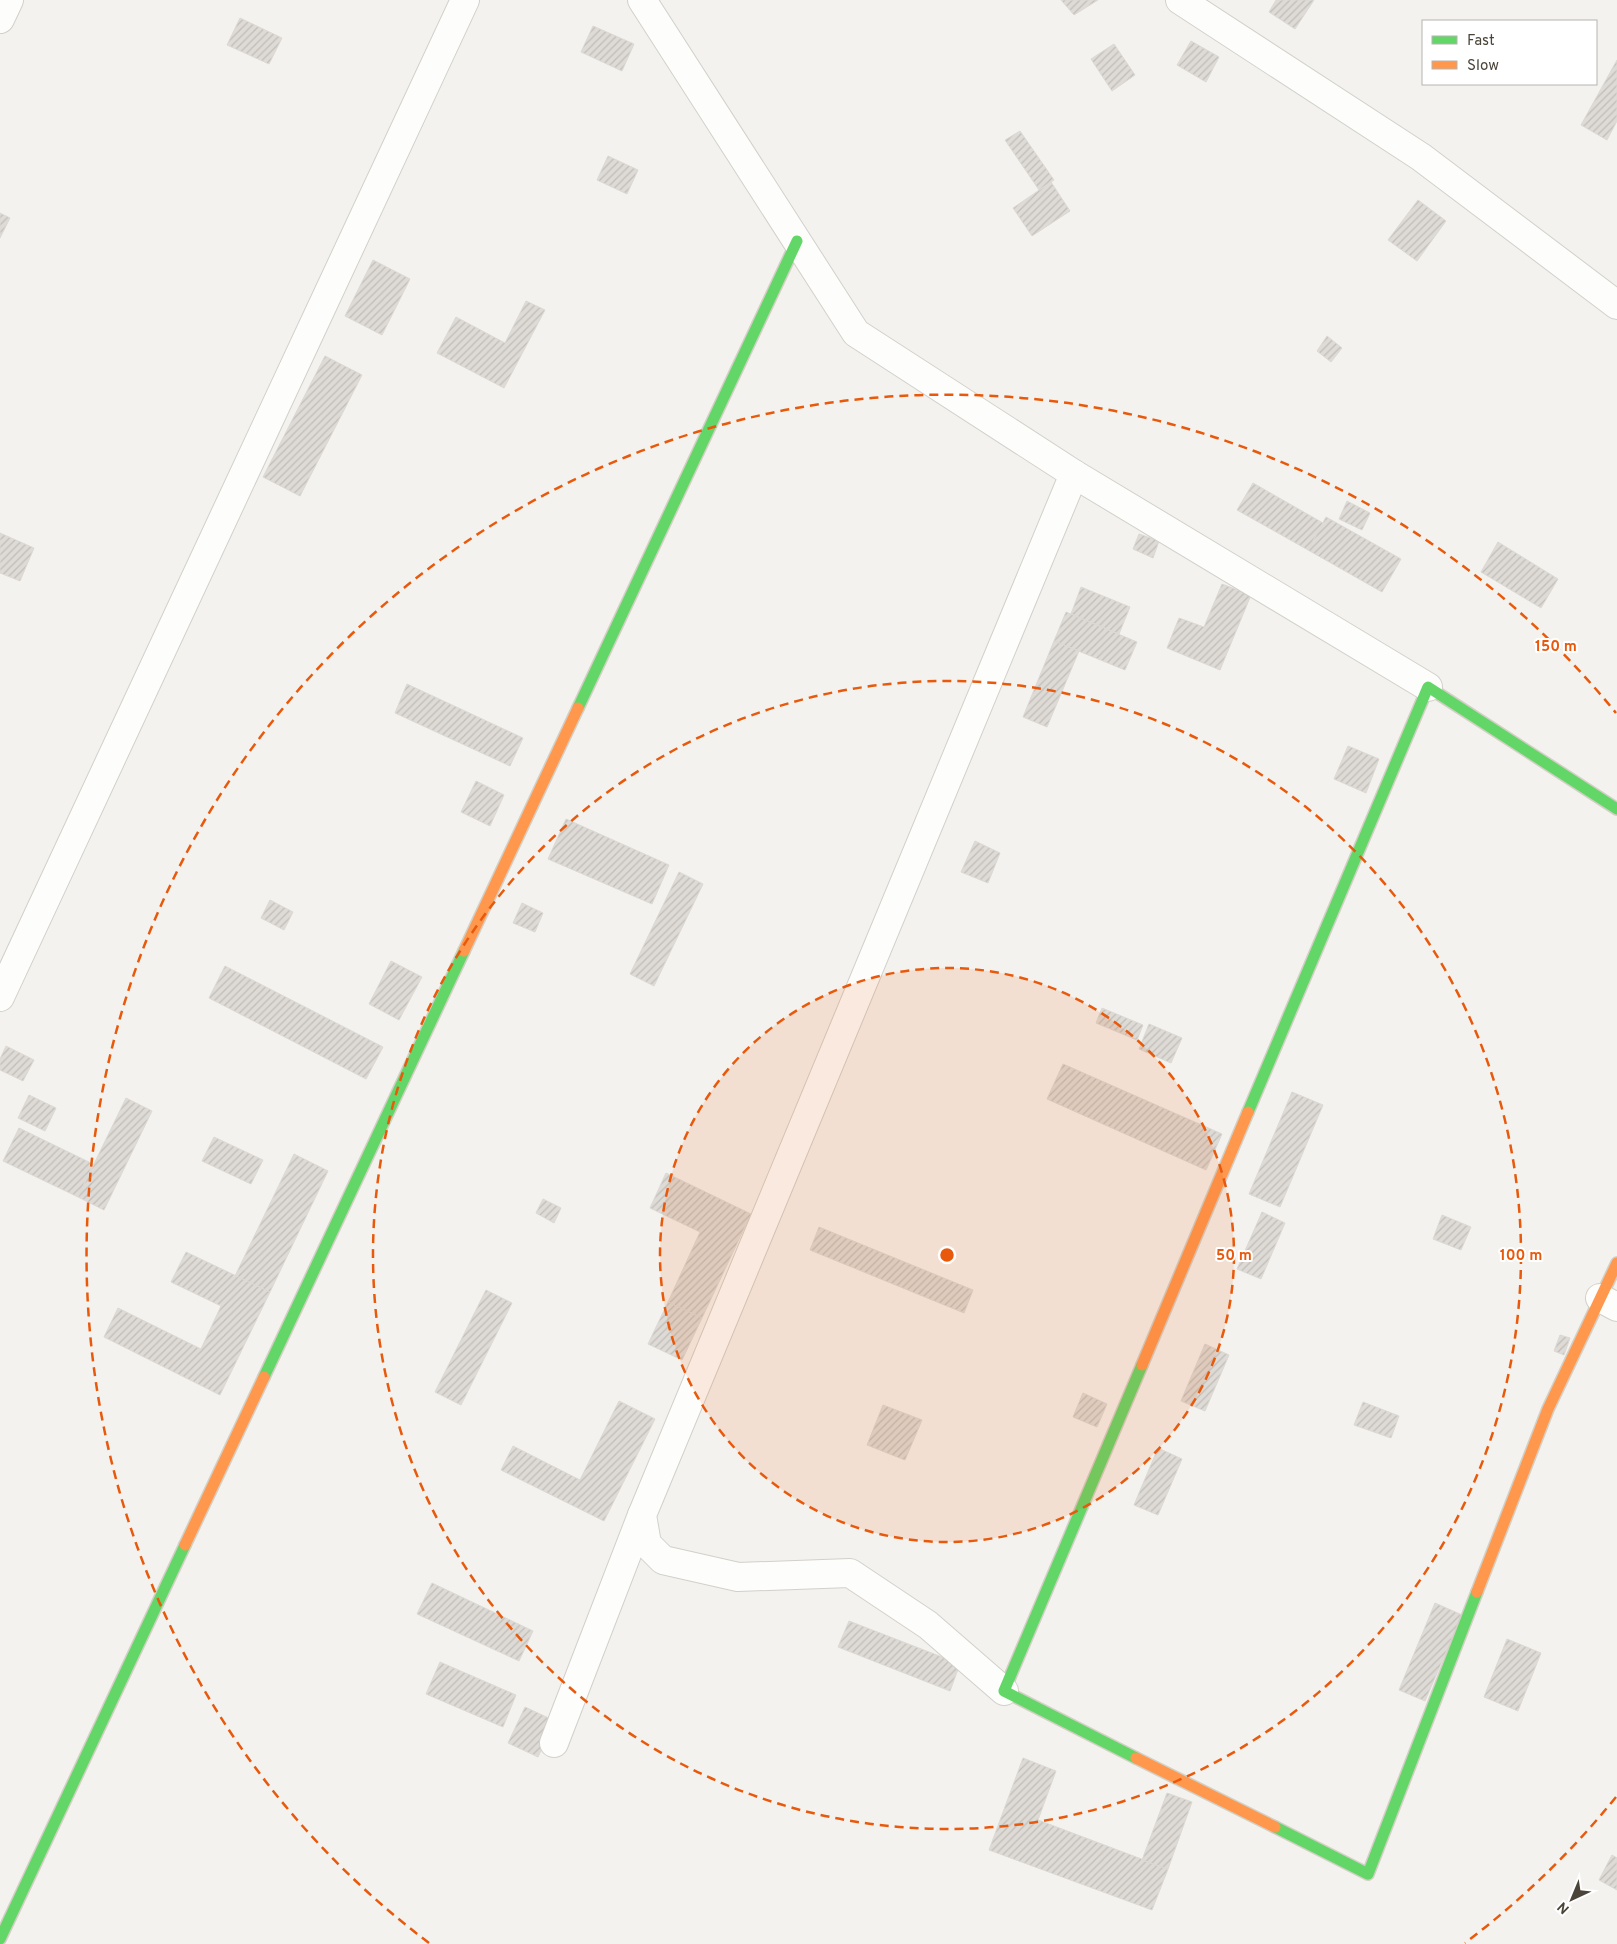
<svg xmlns="http://www.w3.org/2000/svg" width="1617" height="1944" font-family="Overpass,sans-serif">
<defs>
<pattern id="building-hatch" width="6" height="6" patternUnits="userSpaceOnUse" patternTransform="scale(1.25)"><rect width="6" height="6" fill="#dedbd6"/><path d="M-1 1l2-2M0 6l6-6M5 7l2-2" fill="none" stroke="#c0bdb8"/></pattern>
</defs>
<rect width="100%" height="100%" fill="#f4f2ee"/>
<g fill="url(#building-hatch)" stroke="#dcd9d4">
<path d="M1061,0H1098L1074,15Z"/>
<path d="M1276,0H1314L1295,29L1269,12Z"/>
<path d="M240,18L282,38L269,64L227,45Z"/>
<path d="M593,26L634,44L622,71L581,52Z"/>
<path d="M1191,41L1219,57L1206,82L1177,65Z"/>
<path d="M1114,44L1135,75L1112,91L1091,59Z"/>
<path d="M1617,60V121L1607,140L1581,125Z"/>
<path d="M1020,131L1054,180L1039,190L1005,140Z"/>
<path d="M608,156L638,170L627,194L597,180Z"/>
<path d="M1051,182L1070,211L1032,236L1013,208Z"/>
<path d="M1418,200L1446,221L1417,261L1388,240Z"/>
<path d="M0,213L10,218L0,238Z"/>
<path d="M373,260L410,279L382,335L345,316Z"/>
<path d="M526,301L545,310L504,388L437,353L456,317L505,343Z"/>
<path d="M1327,336L1342,348L1331,362L1317,351Z"/>
<path d="M325,356L362,375L300,496L263,477Z"/>
<path d="M1253,483L1323,523L1308,550L1237,510Z"/>
<path d="M1347,501L1370,513L1362,530L1339,519Z"/>
<path d="M1326,517L1401,559L1382,592L1308,550Z"/>
<path d="M0,533L34,548L20,581L0,573Z"/>
<path d="M1139,534L1159,541L1153,558L1133,549Z"/>
<path d="M1498,542L1558,579L1541,608L1481,572Z"/>
<path d="M1222,584L1251,595L1220,670L1167,648L1179,618L1204,627Z"/>
<path d="M1081,587L1130,607L1119,634L1071,614Z"/>
<path d="M1066,612L1137,642L1125,670L1054,641Z"/>
<path d="M1054,641L1079,651L1047,727L1023,717Z"/>
<path d="M407,684L523,738L510,766L395,713Z"/>
<path d="M1348,746L1379,759L1366,793L1334,779Z"/>
<path d="M476,781L504,795L490,826L461,812Z"/>
<path d="M566,819L669,865L652,904L548,859Z"/>
<path d="M975,841L1000,853L988,883L961,872Z"/>
<path d="M679,872L703,884L654,986L630,974Z"/>
<path d="M270,900L293,912L284,930L261,918Z"/>
<path d="M522,903L543,913L535,932L513,923Z"/>
<path d="M391,961L422,977L399,1020L369,1004Z"/>
<path d="M225,966L383,1047L366,1079L209,998Z"/>
<path d="M1102,1008L1143,1025L1137,1040L1096,1023Z"/>
<path d="M1149,1024L1182,1038L1171,1063L1139,1049Z"/>
<path d="M6,1046L34,1060L23,1081L0,1070V1059Z"/>
<path d="M1063,1064L1222,1134L1206,1170L1047,1099Z"/>
<path d="M1292,1092L1323,1105L1280,1207L1249,1194Z"/>
<path d="M29,1095L56,1108L45,1131L18,1118Z"/>
<path d="M126,1098L152,1111L104,1210L78,1197Z"/>
<path d="M19,1128L93,1164L78,1197L3,1161Z"/>
<path d="M214,1137L263,1160L251,1184L202,1161Z"/>
<path d="M294,1154L328,1171L270,1292L235,1276Z"/>
<path d="M666,1173L751,1214L702,1318L668,1302L700,1232L650,1208Z"/>
<path d="M543,1199L561,1208L554,1223L536,1213Z"/>
<path d="M1262,1212L1285,1223L1261,1279L1237,1269Z"/>
<path d="M1442,1215L1471,1227L1461,1250L1433,1239Z"/>
<path d="M819,1227L973,1290L964,1313L810,1250Z"/>
<path d="M186,1252L270,1292L220,1395L104,1337L118,1308L201,1349L221,1306L171,1282Z"/>
<path d="M486,1290L512,1303L461,1405L435,1392Z"/>
<path d="M668,1302L702,1318L682,1360L648,1344Z"/>
<path d="M1560,1335L1570,1338L1564,1355L1554,1351Z"/>
<path d="M1205,1344L1229,1355L1205,1411L1181,1401Z"/>
<path d="M1083,1393L1107,1404L1097,1427L1073,1417Z"/>
<path d="M619,1401L655,1419L604,1521L501,1470L513,1446L580,1480Z"/>
<path d="M1363,1402L1399,1416L1391,1438L1354,1425Z"/>
<path d="M883,1405L922,1420L905,1460L867,1445Z"/>
<path d="M1158,1448L1182,1459L1158,1515L1134,1505Z"/>
<path d="M432,1583L533,1631L519,1661L417,1614Z"/>
<path d="M1435,1603L1462,1615L1425,1701L1399,1690Z"/>
<path d="M849,1621L960,1664L950,1691L838,1647Z"/>
<path d="M1507,1639L1541,1653L1518,1711L1484,1697Z"/>
<path d="M440,1662L516,1695L503,1727L426,1694Z"/>
<path d="M525,1707L555,1721L538,1757L508,1743Z"/>
<path d="M1023,1758L1056,1771L1038,1820L1168,1869L1152,1910L989,1850Z"/>
<path d="M1167,1793L1192,1802L1168,1869L1142,1860Z"/>
<path d="M1612,1855L1617,1858V1890L1599,1880Z"/>
</g>
<g fill="none" stroke-linecap="round" stroke-linejoin="round">
<defs>
<g id="street">
<path d="M642,0L856,333L1074,474L1428,687"/>
<path d="M1180,0L1421,157L1617,305"/>
<path d="M0,19L9,0"/>
<path d="M0,997L465,0"/>
<path d="M1600,1298L1617,1307"/>
<path d="M1004,1691L928,1625L850,1573L738,1577L663,1560L647,1544L642,1515L1074,474"/>
<path d="M554,1743L642,1515"/>
</g>
<g id="fast">
<path d="M578,708L797,241"/>
<path d="M1248,1112L1428,687L1617,809"/>
<path d="M264,1377L464,951"/>
<path d="M1136,1758L1004,1691L1142,1365"/>
<path d="M1275,1827L1368,1874L1477,1592"/>
<path d="M0,1939L185,1545"/>
</g>
<g id="slow">
<path d="M464,951L578,708"/>
<path d="M1142,1365L1248,1112"/>
<path d="M185,1545L264,1377"/>
<path d="M1477,1592L1548,1409L1617,1263"/>
<path d="M1136,1758L1275,1827"/>
</g>
</defs>
<use href="#street" stroke="#d2d0cb" stroke-width="30"/>
<use href="#fast" stroke="#d3cfc5" stroke-width="14"/>
<use href="#slow" stroke="#d3cfc5" stroke-width="14"/>
<use href="#street" stroke="#fdfdfc" stroke-width="28"/>
<use href="#fast" stroke="#63d668" stroke-width="11"/>
<use href="#slow" stroke="#ff974d" stroke-width="11"/>
</g>
<circle cx="947" cy="1255" r="287" fill="#e8590c" fill-opacity=".12"/>
<g fill="none" stroke="#e8590c" stroke-width="2.5" stroke-dasharray="9 6">
<circle cx="947" cy="1255" r="287"/>
<circle cx="947" cy="1255" r="574"/>
<path d="M1616 1797A861 861 0 0 1 1465 1943M429 1943A861 861 0 1 1 1616 713"/>
</g>
<circle cx="947" cy="1255" r="8" fill="#e8590c" stroke="#fff" stroke-width="2.5"/>
<g font-size="15" text-anchor="middle" font-weight="bold" fill="#e8590c" stroke="#fff" stroke-width="4" stroke-linejoin="round" paint-order="stroke">
<text x="1556" y="651">150 m</text>
<text x="1234" y="1260">50 m</text>
<text x="1521" y="1260">100 m</text>
</g>
<rect x="1422" y="20" width="175" height="65" fill="#ffffff" stroke="#b7b4b0"/>
<rect x="1432" y="36" width="25" height="8" fill="#63d668" stroke="#b7b4b0"/>
<text x="1467" y="45" font-size="15" fill="#4b4439">Fast</text>
<rect x="1432" y="61" width="25" height="8" fill="#ff974d" stroke="#b7b4b0"/>
<text x="1467" y="70" font-size="15" fill="#4b4439">Slow</text>
<g transform="translate(1572 1899) rotate(224)" stroke="#ffffff" stroke-width="4" paint-order="stroke">
<path d="M0-4L9 19L0 12L-9 19Z" fill="#4b4439"/>
<text y="-8" font-size="14" font-weight="bold" text-anchor="middle" fill="#4b4439">N</text>
</g>
</svg>
